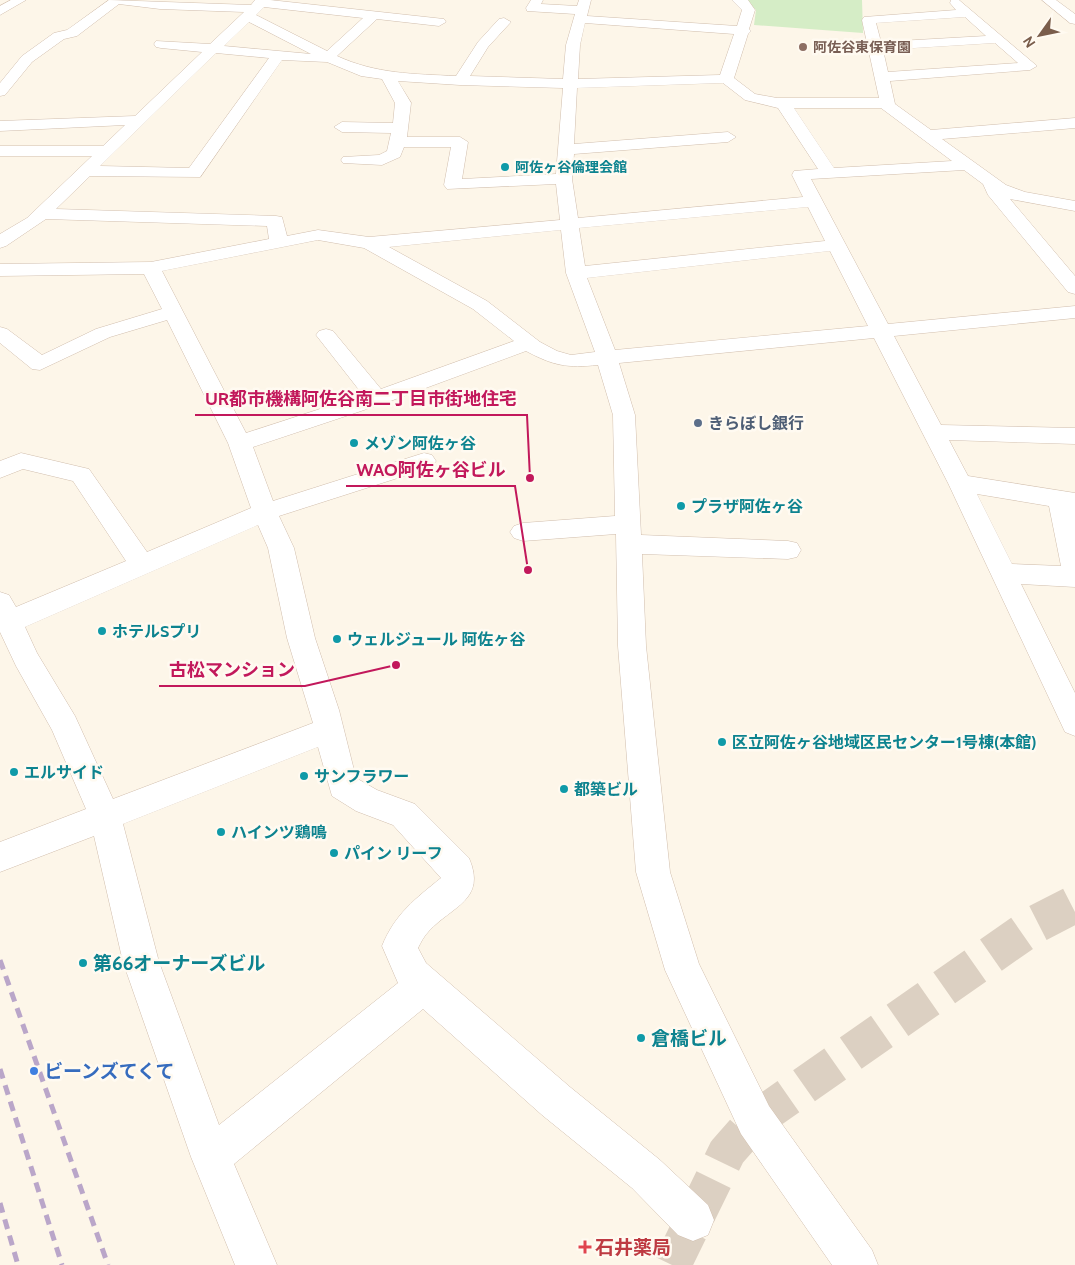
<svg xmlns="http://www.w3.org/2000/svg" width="1075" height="1265" font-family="Cabin,'Noto Sans JP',sans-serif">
<rect width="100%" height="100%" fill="#fdf6e9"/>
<path fill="#d5edc6" d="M745,0H862L863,33L754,25L756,10Z"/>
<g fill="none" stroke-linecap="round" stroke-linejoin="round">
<path stroke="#dcd0c2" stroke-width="38" stroke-dasharray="38 19" stroke-linecap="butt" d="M672,1265L727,1152L755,1120L1034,925L1075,904"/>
<defs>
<g id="minor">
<path d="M11,0H26L0,15V6Z"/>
<path d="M109,0L251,5L255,0H270L444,19L446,22L439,26L377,19L337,56C376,74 414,74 456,76L478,42L499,19L504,18L511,22L488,47L470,76L563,79L566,45L575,14L527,11L526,8L531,0H543L541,4L577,6L579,0H591L587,16L737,26L742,10L732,0H748L755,10L749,29L751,31L748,34L734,78L755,94L777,98H879L862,20L864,17L956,10L950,3L951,0H959L1037,66L1030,70L890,81L895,104L931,130L1075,118V128L942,139L1006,185L1025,192L1075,201V211L1010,199L1075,276V294L1068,292L988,195L983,184L964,170L811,179L888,324L1075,306V318L894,336L941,425L1075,428V444L949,440L968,476L1075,493V587L1021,584L1075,693V736L1065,732L948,483L874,338L619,363L635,415L641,535L788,541L797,543L801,550L797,557L788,559L642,554L646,646L670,872L699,964L769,1106L872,1250L878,1265H832L741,1134L665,970L636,872L618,646L616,534L523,541L514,538L510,532L514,526L523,523L615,516L613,415L598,365C567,368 554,366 526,351L385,403L253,447L273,501L424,453L432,455L436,461L432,467L279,516L294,548L315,638L339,710L356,778L377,790L415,804L469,858C487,900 452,906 429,931C424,936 421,942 418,948L426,963L570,1087L660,1160L708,1205L714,1220L708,1235L693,1241L678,1235L632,1188L542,1115L423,1009L234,1164L277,1265H235L191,1157L123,962L94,836L0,872V842L86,809L52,730L16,666L0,632V592L9,595L16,607L126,561L73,481L23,469L0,478V461L21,453L89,469L147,552L251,508L228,443L167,320L110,337L40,370L32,369L0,343V327L7,329L42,355L96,329L162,309L144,274L0,276V264L151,262L269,239L267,226L46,219L6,246L0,248V234L27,218L92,156H0V146H103L125,125L0,131V121L135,116L202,52L161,48L156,47L154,44L156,41L210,44L244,12L160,9L119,4L77,36L64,39L32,62L5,95L0,96V83L22,56L54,33L67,30ZM264,7L363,18L327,51L256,15ZM965,17L986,36L881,42L876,23ZM249,22L311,54L224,46ZM585,23L734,34L720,75L578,79L580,45ZM995,43L1018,63L888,72L883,50ZM216,53L269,58L189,168L100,166ZM282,60L327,62L361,76L382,79L395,103L393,123L342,122L334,127L342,132L391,133L387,151L379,155L343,157L341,160L343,163L382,165L400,157L404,147H451L444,185L447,189L556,184L560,220L369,237L318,230L287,236L282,217L276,216L56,209L90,176L200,177ZM398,81L460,85L563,88L556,174L462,179L468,142L460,137H407L411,103ZM723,83L745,100L778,108L818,169L794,171L792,175L803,197L578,218L572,179L574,154L728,142L736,137L728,132L574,144L577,88ZM794,108H881L952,161L834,168ZM808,207L825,241L585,266L579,228ZM561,230L566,273L595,352L571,355L557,351L540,342L487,301L389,247ZM318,240L364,248L473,309L514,341L381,389L333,331L326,329L319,331L316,335L363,395L246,433L162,271ZM830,251L868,326L615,350L587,278ZM977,494L1049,506L1061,566L1012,564ZM258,525L268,548L287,638L313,723L113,799L75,716L37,653L25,627ZM318,747L332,796L356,811L393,825L441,878C415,899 395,914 382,946L398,983L219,1125L159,962L123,824Z"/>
<path d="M1042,0H1056L1075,14V24L1070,23Z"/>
</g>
</defs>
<use href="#minor" stroke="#d1bead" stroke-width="1"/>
<use href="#minor" fill="#fff" fill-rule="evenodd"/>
<g stroke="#baa6c9" stroke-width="5" stroke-dasharray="10 7" stroke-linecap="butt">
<path d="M0,960L108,1265"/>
<path d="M0,1069L62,1265"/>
<path d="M0,1203L18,1265"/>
</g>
</g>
<circle fill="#8d6e63" stroke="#fffaf1" stroke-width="2" cx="803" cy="47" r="5"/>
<g fill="#0f9aa8" stroke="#fffaf1" stroke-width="2">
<circle cx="505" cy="167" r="5"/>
<circle cx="354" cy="443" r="5"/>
<circle cx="681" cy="506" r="5"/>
<circle cx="102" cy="631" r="5"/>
<circle cx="337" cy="639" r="5"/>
<circle cx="722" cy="742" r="5"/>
<circle cx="14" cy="772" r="5"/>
<circle cx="304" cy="776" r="5"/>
<circle cx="564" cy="789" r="5"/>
<circle cx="221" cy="832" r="5"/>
<circle cx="334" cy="853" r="5"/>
<circle cx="83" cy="963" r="5"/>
<circle cx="641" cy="1038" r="5"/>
</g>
<circle fill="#5c6f8a" stroke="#fffaf1" stroke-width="2" cx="698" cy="423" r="5"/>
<circle fill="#3f7fe0" stroke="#fffaf1" stroke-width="2" cx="34" cy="1071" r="5"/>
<path fill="#e0444e" stroke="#fffaf1" stroke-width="2" d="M582.5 1239.5h5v5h5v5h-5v5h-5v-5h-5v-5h5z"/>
<g text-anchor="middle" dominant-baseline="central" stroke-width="5" stroke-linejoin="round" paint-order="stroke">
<g font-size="14" font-weight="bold" fill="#785e54" stroke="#fffaf1" text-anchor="start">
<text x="813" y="47">阿佐谷東保育園</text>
</g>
<g font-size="14" font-weight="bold" fill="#0d838f" stroke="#fffaf1" text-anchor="start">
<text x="515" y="167">阿佐ヶ谷倫理会館</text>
</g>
<g font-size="16" font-weight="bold" fill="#4e5e75" stroke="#fffaf1" text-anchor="start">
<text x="708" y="423">きらぼし銀行</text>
</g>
<g font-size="16" font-weight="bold" fill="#0d838f" stroke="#fffaf1" text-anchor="start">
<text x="364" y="443">メゾン阿佐ヶ谷</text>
<text x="691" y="506">プラザ阿佐ヶ谷</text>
<text x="112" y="631">ホテルSプリ</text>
<text x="347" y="639">ウェルジュール 阿佐ヶ谷</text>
<text x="732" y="742">区立阿佐ヶ谷地域区民センター1号棟(本館)</text>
<text x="24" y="772">エルサイド</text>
<text x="314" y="776">サンフラワー</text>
<text x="574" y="789">都築ビル</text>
<text x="231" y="832">ハインツ鶏鳴</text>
<text x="344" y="853">パイン リーフ</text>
</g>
<g font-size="19" font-weight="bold" fill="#0d838f" stroke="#fffaf1" text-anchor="start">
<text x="93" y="963">第66オーナーズビル</text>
<text x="651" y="1038">倉橋ビル</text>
</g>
<g font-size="19" font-weight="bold" fill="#366cbe" stroke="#fffaf1" text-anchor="start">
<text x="44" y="1071">ビーンズてくて</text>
</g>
<g font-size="19" font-weight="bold" fill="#be3a42" stroke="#fffaf1" text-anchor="start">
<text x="595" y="1247">石井薬局</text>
</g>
</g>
<path fill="none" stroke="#c2185b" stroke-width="2" d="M530 478L527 415H195M528 570L515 486H346M396 665L305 686H159"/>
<g fill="#c2185b" stroke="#fffaf1" stroke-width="2">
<circle cx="530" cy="478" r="5"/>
<circle cx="528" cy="570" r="5"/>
<circle cx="396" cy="665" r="5"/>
</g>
<g font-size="18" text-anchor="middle" font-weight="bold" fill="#c2185b" stroke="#fffaf1" stroke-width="5" stroke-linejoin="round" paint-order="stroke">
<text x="361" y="405">UR都市機構阿佐谷南二丁目市街地住宅</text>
<text x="431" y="476">WAO阿佐ヶ谷ビル</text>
<text x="232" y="676">古松マンション</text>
</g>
<g transform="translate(1040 35) rotate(237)" stroke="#fffaf1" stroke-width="4" paint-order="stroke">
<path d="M0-4L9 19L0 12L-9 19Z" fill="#7a5d4b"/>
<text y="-8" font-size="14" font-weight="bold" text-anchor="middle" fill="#7a5d4b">N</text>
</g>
</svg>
